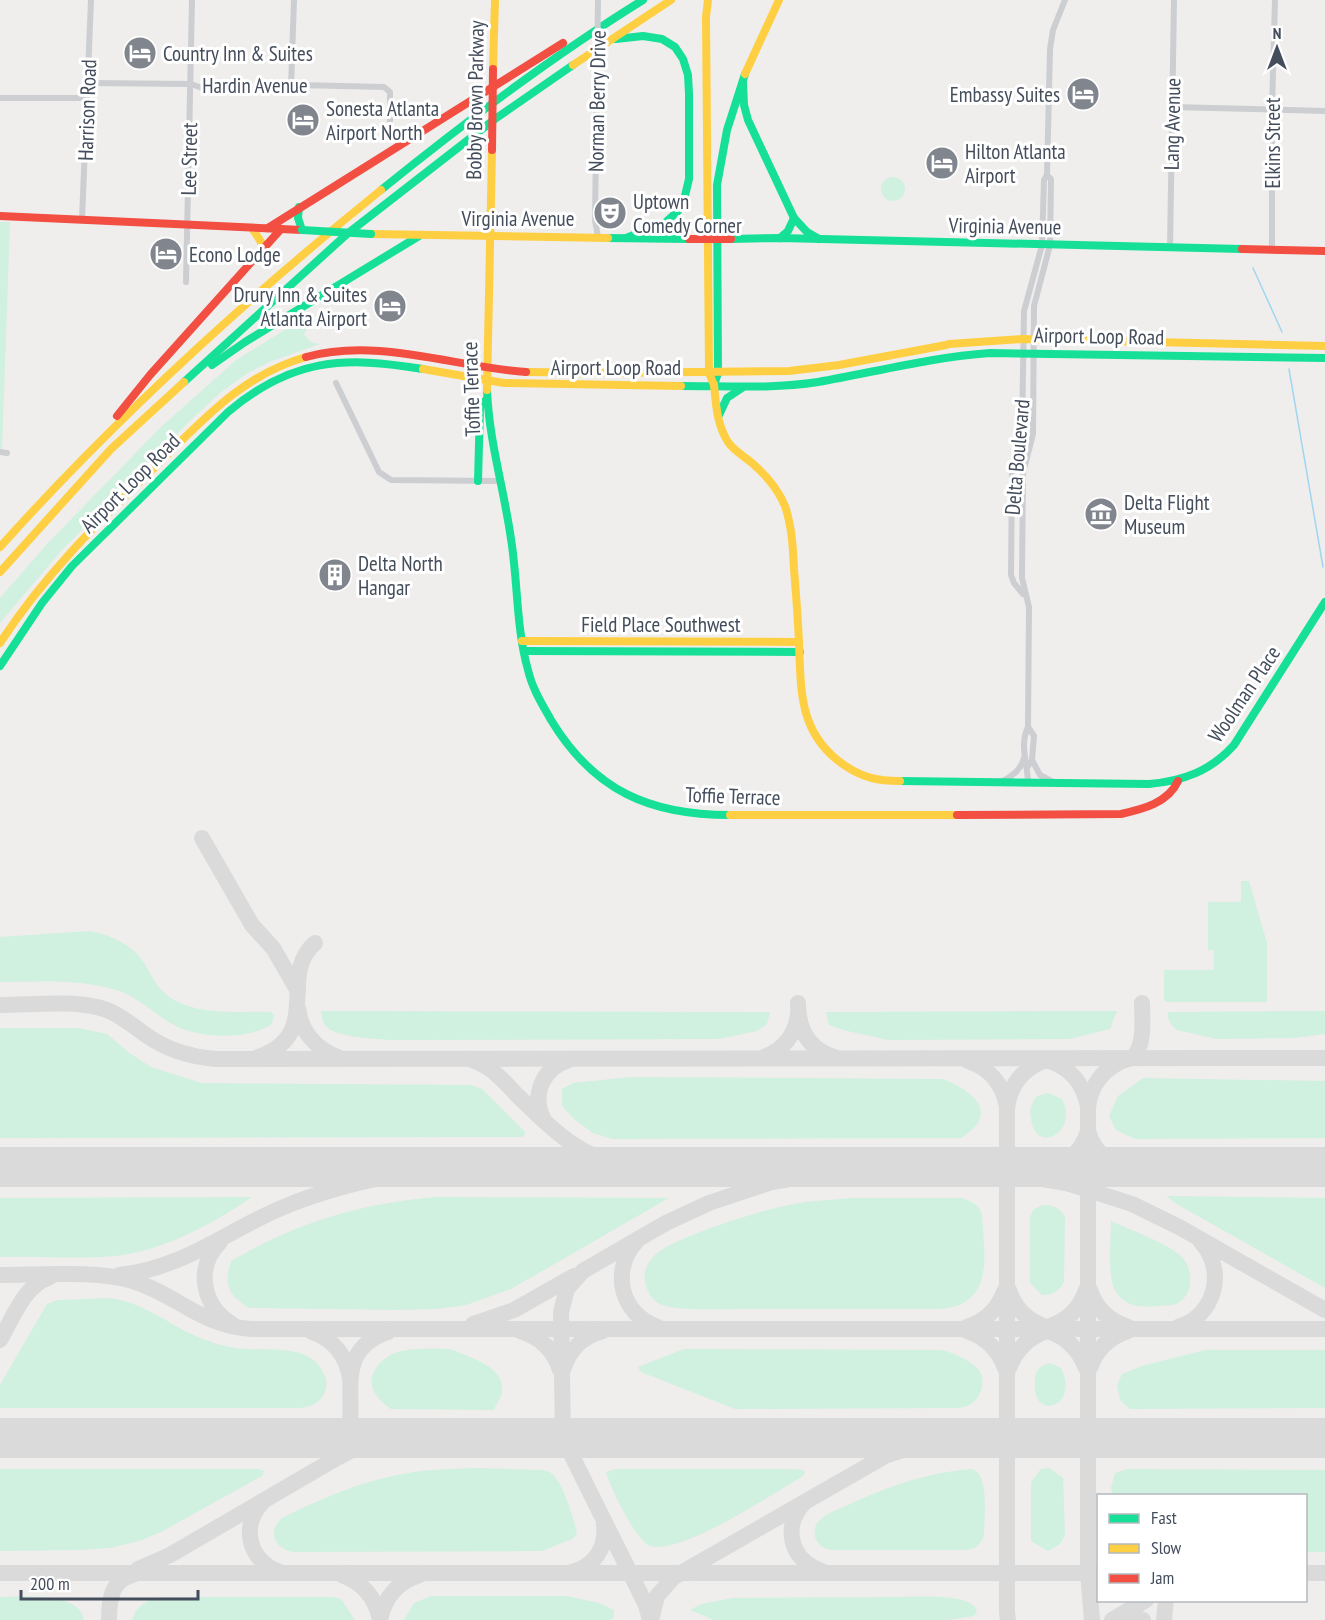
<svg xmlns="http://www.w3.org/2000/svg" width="1325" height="1620" font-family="'PT Sans Narrow',sans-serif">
<rect width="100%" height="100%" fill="#efeeed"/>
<g fill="#d0f0e0">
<circle cx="893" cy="189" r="12"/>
<path d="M0,222H10L2,450H0Z"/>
<path d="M301,320L311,322L304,334L310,342L320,344L269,362L248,373L221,392L193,418L61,551L0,623V598L47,544L161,427L236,360Z"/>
<path d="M1241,881H1249L1267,943V1002H1166L1164,999V970H1214V950H1208V902H1241Z"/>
<path d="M89,931C106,934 125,941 138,955C150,969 155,988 171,998C199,1016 239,1011 271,1012L274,1015L272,1024C249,1040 199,1039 174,1025C155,1015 140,998 119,991C80,978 40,982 0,982V937Z"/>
<path d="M321,1011L770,1012L767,1024L757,1031L719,1039L389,1040C373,1038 334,1038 325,1025C322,1021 322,1016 321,1011Z"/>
<path d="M1117,1011L1110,1029L1070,1039L888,1040L843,1030L829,1025L826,1012Z"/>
<path d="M1325,1011V1034L1295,1038L1216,1039L1177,1030C1171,1025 1167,1020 1168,1012Z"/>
<path d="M0,1028H78L107,1034L128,1052L151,1067L202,1083L471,1085L482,1089L525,1132V1135L522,1137L0,1138Z"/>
<path d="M631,1077L943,1079C973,1091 1001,1113 961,1138L612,1139L593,1133L575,1120L562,1106V1089L573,1083Z"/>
<path d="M1143,1078L1325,1081V1138L1135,1139L1116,1130L1109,1116L1118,1096Z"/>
<path d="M1048,1093L1062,1099C1079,1132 1036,1156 1031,1119C1029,1110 1031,1104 1037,1096Z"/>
<path d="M1166,1196L1325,1198V1288L1175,1203Z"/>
<path d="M252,1197C214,1223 170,1247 124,1255C87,1260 38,1256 0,1257V1198Z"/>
<path d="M437,1197L669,1198L511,1289L466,1305L438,1309L397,1310L249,1308C227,1294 224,1285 231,1261C297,1222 362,1203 437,1197Z"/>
<path d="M852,1198H962C972,1202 979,1204 982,1215C983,1244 993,1287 963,1303C957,1307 947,1308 940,1309C875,1309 809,1309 744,1309C726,1309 672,1312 658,1303C651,1299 646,1289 645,1281C643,1272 647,1263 654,1256C672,1238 753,1213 780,1207C804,1201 828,1200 852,1198Z"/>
<path d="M1043,1205C1054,1205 1060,1208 1065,1217L1064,1282C1058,1292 1053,1295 1042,1295L1030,1283V1217L1034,1209Z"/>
<path d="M1111,1221C1130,1230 1167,1243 1181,1256C1195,1270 1194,1299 1173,1305C1169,1306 1163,1305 1159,1306C1141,1307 1125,1308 1115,1290C1107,1275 1111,1239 1111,1221Z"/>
<path d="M110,1298C150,1304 171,1328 206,1340C218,1345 232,1348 246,1349C272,1351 311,1344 324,1374C328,1381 327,1389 323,1396C318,1404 310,1407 300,1408H0V1385L47,1304L58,1300Z"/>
<path d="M450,1349C468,1357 506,1366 502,1392C501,1398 496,1404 494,1410L391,1409C373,1396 363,1381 381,1362C386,1357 395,1352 402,1351C417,1348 434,1349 450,1349Z"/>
<path d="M684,1349L942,1350C955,1354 966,1358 976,1367C987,1377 983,1396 971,1404C967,1407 963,1407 958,1408L735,1409L641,1372L638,1367Z"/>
<path d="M1205,1350H1325V1408L1130,1409L1120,1400L1117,1386L1122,1374L1142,1366Z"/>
<path d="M1050,1363L1061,1368C1081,1408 1030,1423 1035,1379C1035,1370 1041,1365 1050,1363Z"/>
<path d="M476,1468L542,1470C543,1470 550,1472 551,1473C563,1481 574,1520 577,1534L572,1539L542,1551L292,1552C274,1547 267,1532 282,1518C324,1497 367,1479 414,1472C434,1469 455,1469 476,1468Z"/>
<path d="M1049,1468L1063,1478L1065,1535L1060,1544L1048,1551L1031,1541V1482L1041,1469Z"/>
<path d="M0,1469H259L264,1471L262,1476L161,1532L139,1541L110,1548L80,1550L0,1551Z"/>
<path d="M616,1469H793L803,1470L805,1473L803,1476C774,1493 682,1555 650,1546C636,1541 610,1487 606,1472Z"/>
<path d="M972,1469C990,1474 984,1518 984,1535C981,1544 976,1549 966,1550H837C829,1550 821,1549 817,1541C813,1535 814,1525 820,1520C827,1513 839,1509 848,1505C886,1487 929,1472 972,1469Z"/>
<path d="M1128,1469L1325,1470V1552H1306V1496L1113,1495L1111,1488L1115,1473Z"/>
<path d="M431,1596H566L599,1603L614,1610V1617L610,1620H404L414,1603Z"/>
<path d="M0,1597C22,1597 80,1591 84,1620H0Z"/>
<path d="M159,1597H332L341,1599L355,1620H132C136,1607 146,1600 159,1597Z"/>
<path d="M900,1597C917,1597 972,1593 977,1611L974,1616L947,1620H714L690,1610L701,1604L733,1598Z"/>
</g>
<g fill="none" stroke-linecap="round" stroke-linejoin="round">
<g stroke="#a1d6f0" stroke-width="1.5">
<path d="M1253,268L1282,332"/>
<path d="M1289,369L1323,567"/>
</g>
<g stroke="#dadadb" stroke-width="16">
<path d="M202,838L252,925L273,948L298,991"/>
<path d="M798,1003C798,1029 808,1049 834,1057"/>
<path d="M0,1005C33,1005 76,999 107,1010C122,1016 133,1026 146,1035C167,1050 191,1057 216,1059L1325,1058"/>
<path d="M298,1008C301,1032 316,1049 338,1057"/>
<path d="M258,1057C324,1035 277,976 315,943"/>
<path d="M764,1057C783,1050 795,1035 798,1015"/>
<path d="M474,1061C492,1067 504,1081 517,1095C552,1129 577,1156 627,1167"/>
<path d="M968,1061C989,1068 1003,1084 1007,1107"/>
<path d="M1049,1061C1071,1068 1084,1085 1088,1107"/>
<path d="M544,1120C531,1096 542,1068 569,1060"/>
<path d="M1089,1134C1095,1152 1107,1162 1124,1167"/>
<path d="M972,1167L1066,1183L1132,1204L1179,1227L1325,1310"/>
<path d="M1052,1167C1069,1162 1081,1151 1087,1134"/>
<path d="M220,1242C195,1267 202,1306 232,1324"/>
<path d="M636,1242C610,1271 621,1315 658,1327"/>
<path d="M0,1275C39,1275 97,1270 133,1281C178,1295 199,1325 251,1329H1325"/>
<path d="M119,1275C181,1269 224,1233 279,1209C327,1188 378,1178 429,1167"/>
<path d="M1009,1290C1015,1309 1028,1321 1046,1327"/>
<path d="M1090,1290C1096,1309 1109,1321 1128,1327"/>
<path d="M473,1324L514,1310L574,1276"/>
<path d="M967,1327C986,1321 998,1309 1005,1290"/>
<path d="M1048,1327C1067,1321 1080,1309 1086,1290"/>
<path d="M1178,1327C1215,1316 1227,1271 1201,1242"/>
<path d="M520,1331C540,1337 554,1350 560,1370"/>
<path d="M967,1331C985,1337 998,1349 1005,1368"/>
<path d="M1048,1331C1067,1337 1079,1350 1086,1368"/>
<path d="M312,1332C333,1339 347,1356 350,1379"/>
<path d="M0,1340C13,1318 24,1285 50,1277"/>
<path d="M1009,1368C1016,1350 1028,1337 1047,1331"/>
<path d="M1090,1368C1096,1350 1109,1337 1128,1331"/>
<path d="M563,1370C569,1350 583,1336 603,1331"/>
<path d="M339,1457L367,1442L389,1438"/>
<path d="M261,1504C240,1528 250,1562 280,1572"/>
<path d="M803,1504C782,1528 791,1561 822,1571"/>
<path d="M138,1569L170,1555L335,1459C373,1422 320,1355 388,1332"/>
<path d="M572,1572C595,1566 607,1547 604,1524"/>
<path d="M0,1573H1098"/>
<path d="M1306,1573H1325"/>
<path d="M342,1575C363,1583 376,1598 380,1620"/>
<path d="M1117,1618L1130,1616L1143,1620"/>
<path d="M109,1620C109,1599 111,1580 135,1574"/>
<path d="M380,1620C384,1598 398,1581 420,1575"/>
<path d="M650,1620L646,1605L563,1438L561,1312L567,1289L583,1271L666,1223L709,1203L772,1182L858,1167"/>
<path d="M651,1620L657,1596L674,1577L885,1456L927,1442L968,1438"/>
<path d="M1008,1620L1007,1612V1108C1010,1084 1024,1068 1046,1060"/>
<path d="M1092,1620L1088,1573V1108C1090,1089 1100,1072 1118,1063C1124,1060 1131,1059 1135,1055C1145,1042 1142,1018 1142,1003"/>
<path d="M1112,1620L1146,1600"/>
<path d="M1164,1620L1166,1600"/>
</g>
<g stroke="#dadadb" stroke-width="40">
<path d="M0,1167H1325"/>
<path d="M0,1438H1325"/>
</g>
<g stroke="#ccced1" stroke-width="6">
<path d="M597,71L595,220L598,237"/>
<path d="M87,83L191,84L205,89L280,90L299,85L384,87L390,92V122"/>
<path d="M291,87L294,0"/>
<path d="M0,98H87"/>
<path d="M1172,107L1325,111"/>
<path d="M82,219L91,0"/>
<path d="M1170,248L1174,0"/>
<path d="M1272,250V109L1275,0"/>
<path d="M186,282L192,0"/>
<path d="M336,383L379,472L391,480L500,481"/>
<path d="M0,452L7,453"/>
<path d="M1023,594L1014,583L1011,575L1012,472L1022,432L1024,311L1042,245L1044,180L1047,175L1050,49L1053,30L1065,0"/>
<path d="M1032,760L1040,775L1053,782"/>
<path d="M1028,766L1032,760L1034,736L1028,727"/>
<path d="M1003,781C1014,775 1021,769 1024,758"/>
<path d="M1028,783C1028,764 1019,746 1028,727L1029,607L1022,578L1023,473L1033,434L1034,306L1050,245L1051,179L1047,175"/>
</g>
<g stroke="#16e098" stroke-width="8">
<path d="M616,39L643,36L662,39L675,47L683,59L688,75L689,94V179L683,204L678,211L666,222L626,238"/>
<path d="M743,83L744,105L748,120L794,218L807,232L819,239"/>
<path d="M381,190C465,122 551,57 643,0"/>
<path d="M299,207L298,218L302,230"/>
<path d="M608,238L689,239"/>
<path d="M780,238L788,231L794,218"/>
<path d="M731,239L780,238L1242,249"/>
<path d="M212,365L245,342L419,236"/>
<path d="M184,382L347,234L495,119L573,65"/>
<path d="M714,385L718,373L717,185L727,130L745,74"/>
<path d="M681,386C726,386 773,389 818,382C875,372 932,357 990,353L1325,358"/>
<path d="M487,390C489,441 504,489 511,539C518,582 516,628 528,670C532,688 542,704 551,720C594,791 650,815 730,815"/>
<path d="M719,415L727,398L742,388"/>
<path d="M478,481L480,407L487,399"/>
<path d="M524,651L800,652"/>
<path d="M0,666L42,603L72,566L228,412C292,358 344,356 423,369"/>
<path d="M900,781L1149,784C1183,781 1211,771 1234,745L1325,602"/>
</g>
<g stroke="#ffcf43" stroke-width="8">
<path d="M708,0L706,17L709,373L714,385"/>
<path d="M573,65L671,0"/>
<path d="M493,69L495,0"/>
<path d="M745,74L779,0"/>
<path d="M252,228L261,242V253"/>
<path d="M371,234L608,238"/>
<path d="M949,344L1022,339L1325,346"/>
<path d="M423,369L504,383L681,386"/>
<path d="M526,372L606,373L789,371L839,365L946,345"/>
<path d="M714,385C716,405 717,425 728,442C734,451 744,456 752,463C766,475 778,489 785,506C792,527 793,548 794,569C796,594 798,618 799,643C801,692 799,734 844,765C863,778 878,781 900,781"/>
<path d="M487,390L492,150"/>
<path d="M0,547C117,417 245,300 381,190"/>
<path d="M0,572L111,449L184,382"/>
<path d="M522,641L799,642"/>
<path d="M0,643C43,577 97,523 153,469C200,423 241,375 306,357"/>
<path d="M730,815H957"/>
</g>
<g stroke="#f24e42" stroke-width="8">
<path d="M0,216L302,230"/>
<path d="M268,228L563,43"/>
<path d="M1242,249L1325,251"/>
<path d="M306,357C378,337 454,367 526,372"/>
<path d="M117,416L150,375L281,229"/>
<path d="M957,815L1121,814C1143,809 1168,803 1178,781"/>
</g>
<path stroke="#ccced1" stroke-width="6" d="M597,71L598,1"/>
<path stroke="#16e098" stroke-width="8" d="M302,230L371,234"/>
<g stroke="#f24e42" stroke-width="8">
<path d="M492,150L493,69"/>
<path d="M689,239H731"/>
</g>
</g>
<defs>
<symbol id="hotel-disc" viewBox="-11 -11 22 22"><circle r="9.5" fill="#80858e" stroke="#fff"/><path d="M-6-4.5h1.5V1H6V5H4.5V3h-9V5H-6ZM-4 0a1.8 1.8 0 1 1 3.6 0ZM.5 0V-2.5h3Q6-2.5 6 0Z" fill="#fff"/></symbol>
<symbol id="theatre-disc" viewBox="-11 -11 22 22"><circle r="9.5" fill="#80858e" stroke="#fff"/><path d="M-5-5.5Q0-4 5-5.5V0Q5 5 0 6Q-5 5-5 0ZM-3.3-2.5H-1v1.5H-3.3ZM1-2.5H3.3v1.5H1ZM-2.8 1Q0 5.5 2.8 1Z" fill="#fff"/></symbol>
<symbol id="museum-disc" viewBox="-11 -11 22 22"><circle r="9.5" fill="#80858e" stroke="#fff"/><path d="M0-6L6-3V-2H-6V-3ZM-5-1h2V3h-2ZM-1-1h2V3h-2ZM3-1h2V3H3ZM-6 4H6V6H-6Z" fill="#fff"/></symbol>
<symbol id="building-disc" viewBox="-11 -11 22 22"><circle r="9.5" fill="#80858e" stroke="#fff"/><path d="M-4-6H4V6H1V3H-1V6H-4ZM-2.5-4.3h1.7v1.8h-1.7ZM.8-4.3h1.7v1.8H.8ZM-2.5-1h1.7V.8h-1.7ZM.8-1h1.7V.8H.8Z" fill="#fff"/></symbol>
</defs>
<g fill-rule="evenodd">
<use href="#hotel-disc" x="121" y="34" width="38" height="38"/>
<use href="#hotel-disc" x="1064" y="75" width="38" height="38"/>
<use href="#hotel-disc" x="284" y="101" width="38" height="38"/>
<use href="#hotel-disc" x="923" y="144" width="38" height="38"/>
<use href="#theatre-disc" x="591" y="194" width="38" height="38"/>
<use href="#hotel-disc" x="147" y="235" width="38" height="38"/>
<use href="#hotel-disc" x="371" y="287" width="38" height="38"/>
<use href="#museum-disc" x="1082" y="495" width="38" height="38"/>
<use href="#building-disc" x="316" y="556" width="38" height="38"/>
</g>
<g text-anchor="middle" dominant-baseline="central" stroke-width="6" stroke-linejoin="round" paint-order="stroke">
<g font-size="21" fill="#444d5b" stroke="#fff" text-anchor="start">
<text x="163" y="53">Country Inn &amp; Suites</text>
<text x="1060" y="94" text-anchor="end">Embassy Suites</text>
<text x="326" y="108">Sonesta Atlanta<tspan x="326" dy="24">Airport North</tspan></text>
<text x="965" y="151">Hilton Atlanta<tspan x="965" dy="24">Airport</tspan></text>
<text x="633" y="201">Uptown<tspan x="633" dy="24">Comedy Corner</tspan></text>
<text x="189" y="254">Econo Lodge</text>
<text x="367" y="294" text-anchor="end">Drury Inn &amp; Suites<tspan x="367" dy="24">Atlanta Airport</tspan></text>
<text x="1124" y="502">Delta Flight<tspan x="1124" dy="24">Museum</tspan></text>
<text x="358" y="563">Delta North<tspan x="358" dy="24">Hangar</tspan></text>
</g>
<g font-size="21" fill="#444d5b" stroke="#fff">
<text x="255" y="85">Hardin Avenue</text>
<text transform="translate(475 100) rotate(-89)">Bobby Brown Parkway</text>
<text transform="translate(597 101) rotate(-89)">Norman Berry Drive</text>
<text transform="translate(87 110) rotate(-88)">Harrison Road</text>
<text transform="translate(1172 124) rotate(-89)">Lang Avenue</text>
<text transform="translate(1272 143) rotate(-90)">Elkins Street</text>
<text transform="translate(189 159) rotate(-89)">Lee Street</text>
<text x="518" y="218">Virginia Avenue</text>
<text transform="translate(1005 226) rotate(1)">Virginia Avenue</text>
<text transform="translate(1099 336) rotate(1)">Airport Loop Road</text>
<text x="616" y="367">Airport Loop Road</text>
<text transform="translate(471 389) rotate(-92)">Toffie Terrace</text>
<text transform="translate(1017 457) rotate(-85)">Delta Boulevard</text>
<text transform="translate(130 483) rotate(-45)">Airport Loop Road</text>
<text x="661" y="624">Field Place Southwest</text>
<text transform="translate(1244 694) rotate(-56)">Woolman Place</text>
<text transform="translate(733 796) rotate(2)">Toffie Terrace</text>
</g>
</g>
<rect x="1097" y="1494" width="210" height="108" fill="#ffffff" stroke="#b4b8bd" stroke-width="1.5"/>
<rect x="1109" y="1514" width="30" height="9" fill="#16e098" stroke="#b4b8bd" stroke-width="1.5"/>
<text x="1151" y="1524" font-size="18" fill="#444d5b">Fast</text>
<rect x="1109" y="1544" width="30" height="9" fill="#ffcf43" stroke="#b4b8bd" stroke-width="1.5"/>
<text x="1151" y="1554" font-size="18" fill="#444d5b">Slow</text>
<rect x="1109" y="1574" width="30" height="9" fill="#f24e42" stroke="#b4b8bd" stroke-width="1.5"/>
<text x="1151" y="1584" font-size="18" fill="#444d5b">Jam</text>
<g transform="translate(1277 48)" stroke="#ffffff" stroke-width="4.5" paint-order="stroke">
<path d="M0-4.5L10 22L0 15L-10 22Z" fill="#444d5b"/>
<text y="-9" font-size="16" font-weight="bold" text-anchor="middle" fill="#444d5b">N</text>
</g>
<path d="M21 1590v9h177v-9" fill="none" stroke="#444d5b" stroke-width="3"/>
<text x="30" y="1590" font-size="18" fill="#444d5b" stroke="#ffffff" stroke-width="4.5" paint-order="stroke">200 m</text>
</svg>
